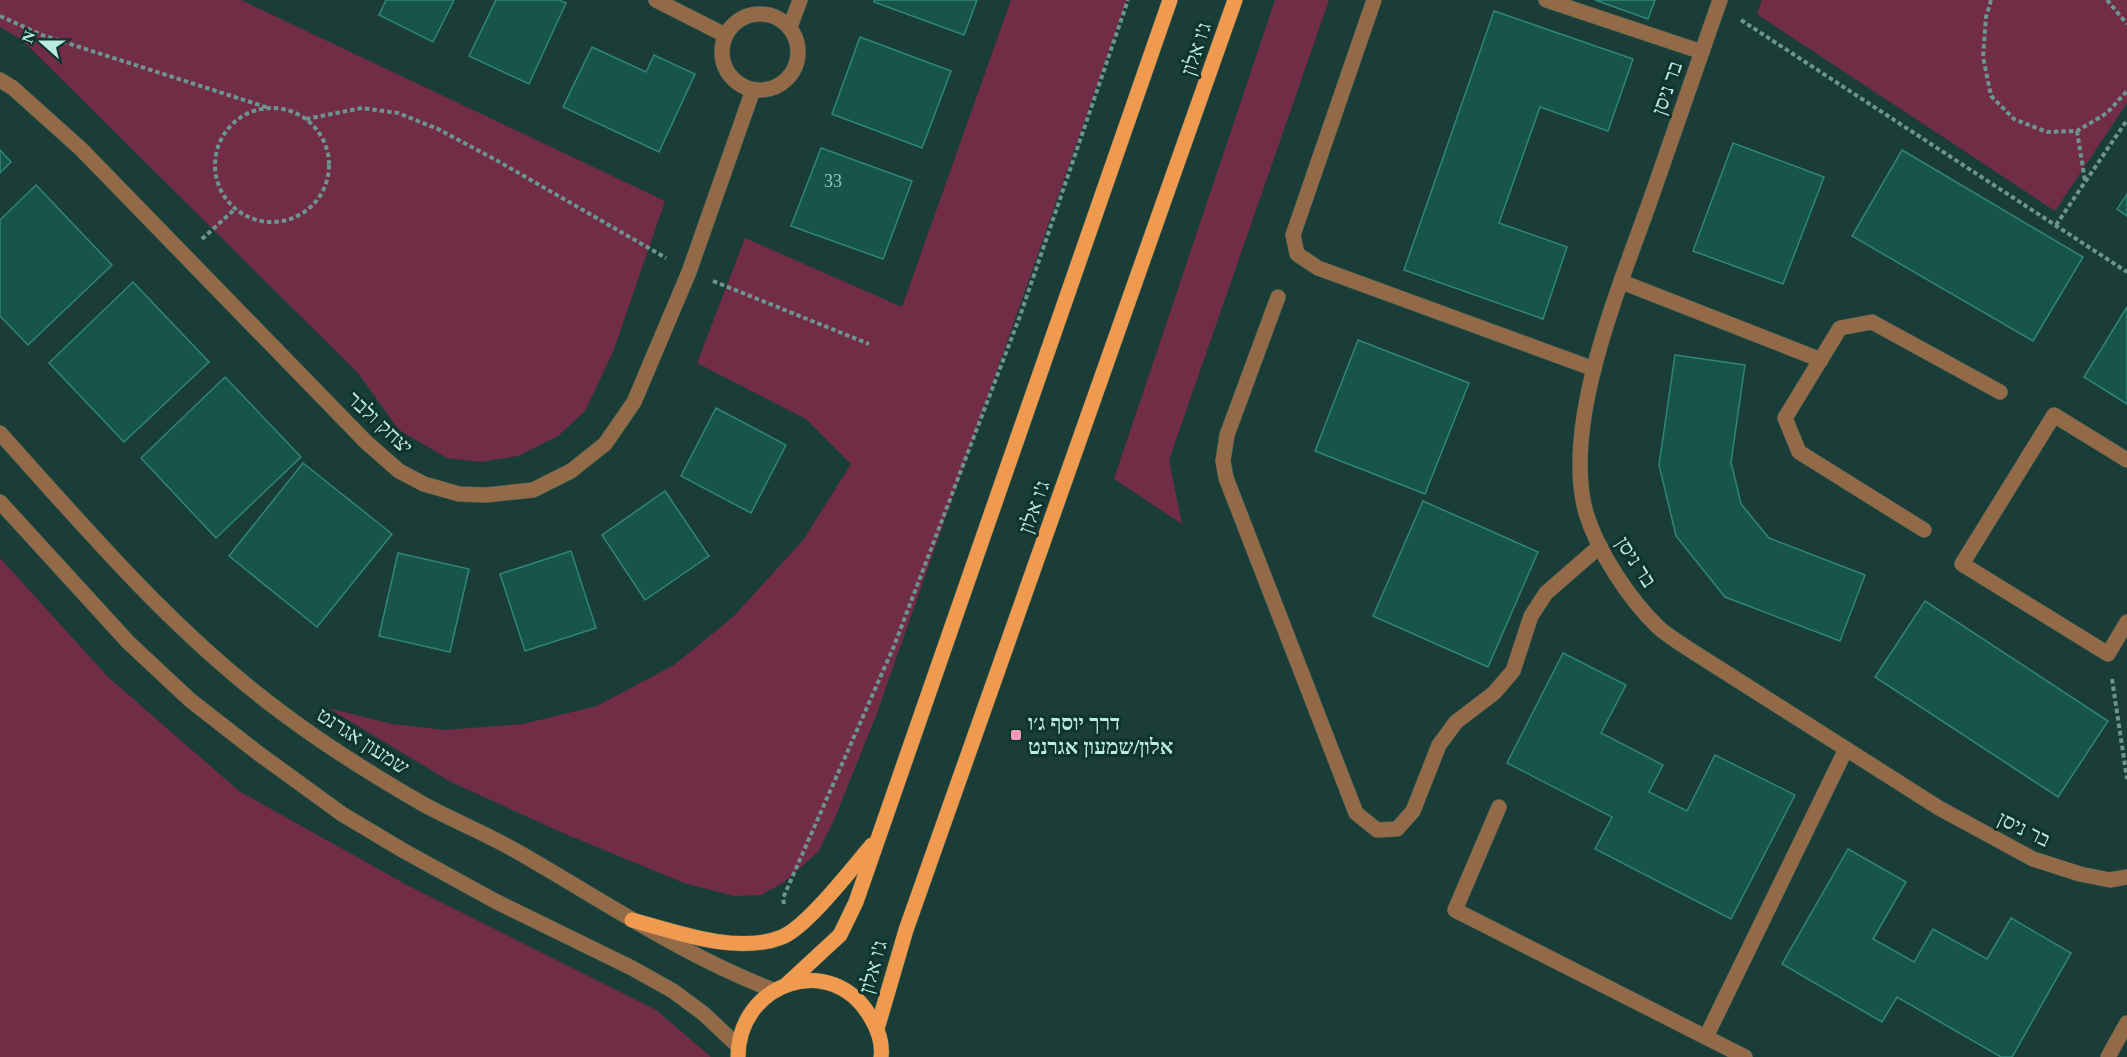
<svg xmlns="http://www.w3.org/2000/svg" width="2127" height="1057" font-family="'Times New Roman',Heebo,serif">
<rect width="100%" height="100%" fill="#1a3d37"/>
<g fill="#722d46">
<path d="M0,0H241L665,201L613,352L585,411L558,436L518,456L481,462L447,458L399,430L358,373L22,40L0,27Z"/>
<path d="M1011,0H1127L877,713L834,820L818,852L783,883L761,895L734,896L684,883L563,833L451,782L328,708L392,724L445,730L523,724L597,706L674,665L733,617L804,539L851,464L806,419L697,363L745,238L902,307Z"/>
<path d="M1275,0H1329L1169,460L1182,524L1114,479Z"/>
<path d="M1762,0H2127V103L2055,211L1757,14Z"/>
<path d="M0,558L108,677L239,791L407,885L656,1010L711,1057H0Z"/>
</g>
<g fill="#17554b" stroke="#2f8678" stroke-width="1.5">
<path d="M386,0H454L433,42L379,15Z"/>
<path d="M496,0H559L566,3L529,84L469,56Z"/>
<path d="M874,0H977L964,35L874,2Z"/>
<path d="M1595,0H1655L1648,19Z"/>
<path d="M1494,11L1633,59L1608,131L1540,107L1499,223L1567,247L1543,319L1404,270Z"/>
<path d="M860,37L951,71L922,148L832,114Z"/>
<path d="M592,47L646,72L654,55L695,74L659,152L563,107Z"/>
<path d="M1733,143L1824,177L1783,284L1693,251Z"/>
<path d="M821,148L912,181L883,259L791,226Z"/>
<path d="M0,150L11,162L0,173Z"/>
<path d="M1902,150L2083,257L2033,341L1852,236Z"/>
<path d="M36,185L112,265L28,345L0,316V220Z"/>
<path d="M2127,194V216L2117,209Z"/>
<path d="M133,282L209,362L124,442L49,363Z"/>
<path d="M2127,307V404L2084,377Z"/>
<path d="M1358,340L1469,383L1425,494L1315,451Z"/>
<path d="M1675,355L1745,365L1731,462L1741,504L1769,538L1865,575L1840,641L1725,597L1676,536L1659,465Z"/>
<path d="M225,377L301,457L216,538L141,458Z"/>
<path d="M716,408L786,445L751,513L681,476Z"/>
<path d="M303,463L392,534L317,627L229,556Z"/>
<path d="M665,491L709,556L645,600L602,535Z"/>
<path d="M1423,501L1538,552L1488,667L1373,616Z"/>
<path d="M571,551L596,628L525,651L500,574Z"/>
<path d="M398,553L469,569L450,652L379,636Z"/>
<path d="M1925,601L2108,721L2058,797L1875,677Z"/>
<path d="M1563,653L1626,685L1601,733L1663,765L1649,792L1687,811L1715,755L1795,795L1731,919L1595,849L1612,817L1507,763Z"/>
<path d="M1848,849L1906,882L1873,939L1914,962L1933,929L1987,959L2011,918L2071,953L2012,1057H2001L1897,997L1882,1022L1782,964Z"/>
</g>
<g fill="none" stroke-linecap="round" stroke-linejoin="round">
<defs>
<g id="minor">
<path d="M656,0L725,35"/>
<path d="M1374,0L1293,235L1297,254L1318,268L1594,369"/>
<path d="M1546,0L1702,52"/>
<path d="M1720,0C1697,67 1673,134 1650,201C1620,286 1561,424 1586,513C1598,552 1629,599 1658,627C1669,637 1683,645 1695,653L1939,808L2033,859L2080,874L2110,880L2127,877"/>
<circle cx="760" cy="52" r="38"/>
<path d="M790,27L800,0"/>
<path d="M0,80L13,88L81,149L366,442L399,471L424,484L459,494L486,495L533,490L571,471L605,444L634,402L689,272L753,90"/>
<path d="M1622,282L1821,360"/>
<path d="M1278,297L1227,435L1223,461L1226,478L1356,813L1377,830L1397,829L1413,811L1439,745L1456,722L1494,693L1513,671L1531,616L1546,593L1600,546"/>
<path d="M0,433C90,533 176,635 285,715C328,747 376,777 423,804C454,821 487,834 518,852C602,900 682,955 773,990"/>
<path d="M2127,460L2054,415L1962,564L2108,654L2127,622"/>
<path d="M0,502L128,642L190,700L258,753L342,814L404,851L495,901L632,968L673,991L704,1014L738,1046"/>
<path d="M1924,530L1799,452L1785,418L1840,328L1872,322L2000,392"/>
<path d="M1499,807L1455,910L1745,1057"/>
<path d="M1706,1037L1846,749"/>
<path d="M2108,1057L2127,1023"/>
</g>
<g id="major">
<path d="M632,920C676,932 738,955 782,937C807,927 853,867 872,845"/>
<path d="M787,984L840,935L856,902L1170,0"/>
<path d="M877,1029L906,930L1235,0"/>
<path d="M738,1057C738,982 833,950 871,1018C878,1029 883,1044 881,1057"/>
</g>
</defs>
<use href="#minor" stroke="#375c56" stroke-width="16"/>
<use href="#major" stroke="#375c56" stroke-width="16"/>
<g stroke="#6b958d" stroke-width="4" stroke-dasharray="4.5 3" stroke-linecap="butt">
<path d="M1991,0L1986,17L1983,57L1991,96L2014,119L2047,132L2077,131L2107,113L2127,91"/>
<path d="M2107,0L2127,24"/>
<path d="M0,16L42,35L269,108"/>
<path d="M1741,20L2127,272"/>
<circle cx="272" cy="165" r="57"/>
<path d="M306,119L362,108L398,113L438,129L496,160L666,258"/>
<path d="M2077,131L2085,181"/>
<path d="M2056,225L2127,120"/>
<path d="M202,239L235,209"/>
<path d="M713,281L869,344"/>
<path d="M2112,679L2127,779"/>
<path d="M784,904L783,898L894,646L1020,316L1128,0"/>
</g>
<use href="#minor" stroke="#936a48" stroke-width="15"/>
<use href="#major" stroke="#ef9a4f" stroke-width="15"/>
</g>
<rect fill="#f09ab5" stroke="#0f332d" stroke-width="2" x="1010" y="729" width="12" height="12" rx="3"/>
<g text-anchor="middle" dominant-baseline="central" stroke-width="6" stroke-linejoin="round" paint-order="stroke">
<g font-size="18" fill="#91c6bc">
<text x="833" y="181">33</text>
</g>
<g font-size="21" fill="#baece1" stroke="#0f332d">
<text transform="translate(1196 49) rotate(-71)">ג'ו אלון</text>
<text transform="translate(1667 88) rotate(-71)">בר ניסן</text>
<text transform="translate(380 423) rotate(43)">יצחק ולבר</text>
<text transform="translate(1034 507) rotate(-70)">ג'ו אלון</text>
<text transform="translate(1636 562) rotate(57)">בר ניסן</text>
<text transform="translate(363 741) rotate(33)">שמעון אגרנט</text>
<text transform="translate(2024 829) rotate(26)">בר ניסן</text>
<text transform="translate(873 967) rotate(-74)">ג'ו אלון</text>
</g>
<g font-size="21" font-weight="bold" fill="#baece1" stroke="#0f332d" text-anchor="start">
<text x="1028" y="723">דרך יוסף ג׳ו<tspan x="1028" dy="24">אלון/שמעון אגרנט</tspan></text>
</g>
</g>
<g transform="translate(42 42) rotate(291)" stroke="#0f332d" stroke-width="4.5" paint-order="stroke">
<path d="M0-4.5L10 22L0 15L-10 22Z" fill="#baece1"/>
<text y="-9" font-size="16" font-weight="bold" text-anchor="middle" fill="#baece1">N</text>
</g>
</svg>
